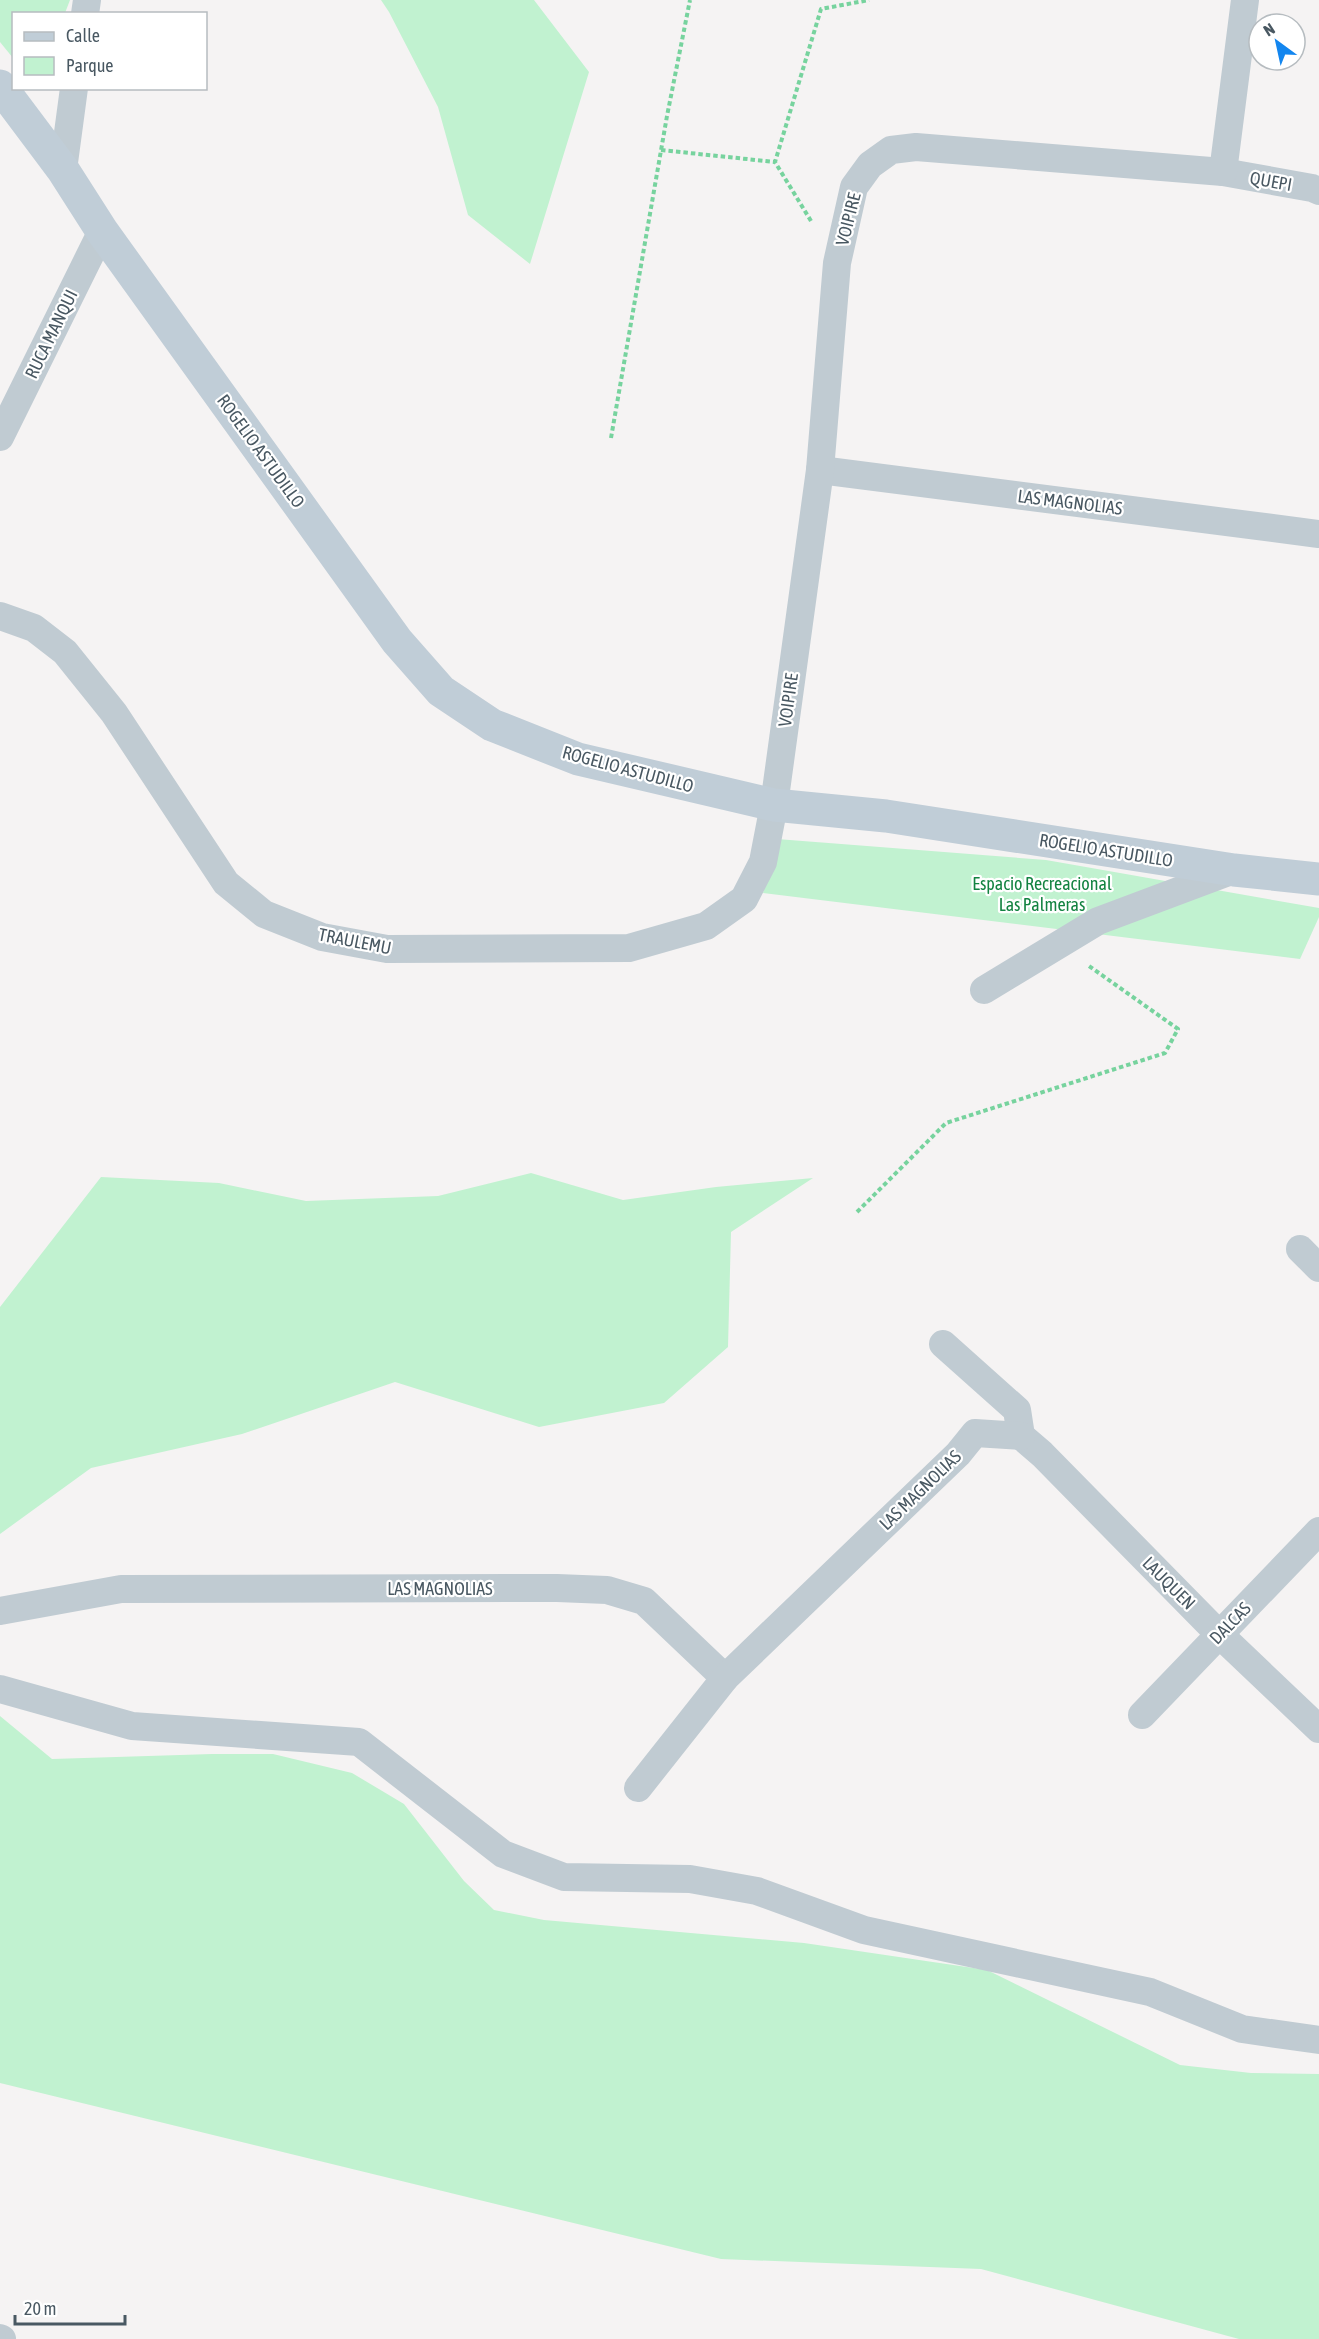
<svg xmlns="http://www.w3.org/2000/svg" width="1319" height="2339" font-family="'Asap Condensed',sans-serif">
  <rect width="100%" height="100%" fill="#f5f3f3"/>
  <g fill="#c1f2d0">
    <polygon points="0,0 70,0 65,13 14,14 13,58 0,42"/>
    <polygon points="381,0 534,0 589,72 530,264 468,215 438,107 389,12"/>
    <polygon points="777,839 1046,860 1319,908 1319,917 1300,959 763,893"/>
    <polygon points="531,1173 623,1200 716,1187 813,1178 731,1232 728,1347 664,1403 539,1427 395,1382 242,1434 91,1468 0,1534 0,1307 101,1177 219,1183 306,1201 438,1196"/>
    <polygon points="0,1716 52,1759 212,1754 273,1754 352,1773 404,1804 464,1881 494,1910 544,1920 804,1943 987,1970 1180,2065 1251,2073 1319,2074 1319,2339 1239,2339 981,2269 721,2259 0,2083"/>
  </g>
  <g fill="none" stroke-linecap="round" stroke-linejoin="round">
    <g stroke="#77d39e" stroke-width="4" stroke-dasharray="4.5 3" stroke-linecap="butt">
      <polyline points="661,150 775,162"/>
      <polyline points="811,221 775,162 821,9 869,0"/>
      <polyline points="611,438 667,116 690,0"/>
      <polyline points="857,1212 946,1123 1165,1053 1178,1029 1089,966"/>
    </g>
    <g stroke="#c0cbd2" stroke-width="28">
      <polyline points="85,14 87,0"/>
      <polyline points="63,170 74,88"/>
      <polyline points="1223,172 1312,188 1319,191"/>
      <polyline points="0,437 102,231"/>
      <polyline points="820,470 1319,534"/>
      <polyline points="0,616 34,628 65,652 114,713 226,883 264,914 322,937 387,949 629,948 706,926 744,899 763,862 774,805 820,470 837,263 854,187 870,165 891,150 916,147 1223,172 1245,0"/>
      <polyline points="984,990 1098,921 1234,870"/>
      <polyline points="1300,1249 1319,1268"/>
      <polyline points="943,1344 1017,1410 1021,1436"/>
      <polyline points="1021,1436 1042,1454 1219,1634 1319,1729"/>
      <polyline points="0,1611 121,1589 557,1588 607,1590 644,1601 725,1678"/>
      <polyline points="0,1689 132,1726 359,1742 503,1854 564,1877 690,1879 757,1891 864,1930 1150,1992 1242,2029 1319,2040"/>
      <polyline points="1142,1715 1319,1531"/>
      <polyline points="638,1788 725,1678 958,1454 975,1433 1021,1436"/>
      <polyline points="0,2338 2,2339"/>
    </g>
    <polyline stroke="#c0cdd7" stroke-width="33" points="0,86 63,170 102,231 397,641 441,691 492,725 578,759 774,805 886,816 1234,870 1319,879"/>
  </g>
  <g text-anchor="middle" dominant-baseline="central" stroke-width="4.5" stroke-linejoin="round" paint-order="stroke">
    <g font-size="18" fill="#495862" stroke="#fff">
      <text transform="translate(1271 181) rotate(10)">QUEPI</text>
      <text transform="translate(848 219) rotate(-76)">VOIPIRE</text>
      <text transform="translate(51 334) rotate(-64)">RUCA MANQUI</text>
      <text transform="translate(261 451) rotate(54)">ROGELIO ASTUDILLO</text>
      <text transform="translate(1070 502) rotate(7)">LAS MAGNOLIAS</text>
      <text transform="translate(788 700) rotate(-82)">VOIPIRE</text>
      <text transform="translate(628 769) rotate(15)">ROGELIO ASTUDILLO</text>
      <text transform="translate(1106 850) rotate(9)">ROGELIO ASTUDILLO</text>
      <text transform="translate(355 941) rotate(11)">TRAULEMU</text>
      <text transform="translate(920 1490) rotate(-44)">LAS MAGNOLIAS</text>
      <text transform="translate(1169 1583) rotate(45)">LAUQUEN</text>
      <text x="440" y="1588">LAS MAGNOLIAS</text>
      <text transform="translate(1230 1623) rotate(-46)">DALCAS</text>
    </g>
    <g font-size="18" fill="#138341" stroke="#fff">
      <text x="1042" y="883">Espacio Recreacional<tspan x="1042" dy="21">Las Palmeras</tspan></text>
    </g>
  </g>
  <rect x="12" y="12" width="195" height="78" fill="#ffffff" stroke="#b6bcc0" stroke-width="1.5"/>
  <rect x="24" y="32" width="30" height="9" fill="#c0cdd7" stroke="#b6bcc0" stroke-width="1.5"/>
  <text x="66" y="42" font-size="18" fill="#495862">Calle</text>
  <rect x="24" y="57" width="30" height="18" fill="#c1f2d0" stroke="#b6bcc0" stroke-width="1.5"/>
  <text x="66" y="72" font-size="18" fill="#495862">Parque</text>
  <g transform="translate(1277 42) rotate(327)"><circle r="28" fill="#ffffff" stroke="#b6bcc0" stroke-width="1.5"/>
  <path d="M0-4.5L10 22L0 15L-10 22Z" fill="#1386ef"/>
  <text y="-9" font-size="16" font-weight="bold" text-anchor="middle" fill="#495862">N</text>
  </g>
  <path d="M15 2315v9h110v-9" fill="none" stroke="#495862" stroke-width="3"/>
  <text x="24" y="2315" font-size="18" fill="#495862" stroke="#ffffff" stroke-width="4.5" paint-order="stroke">20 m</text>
</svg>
